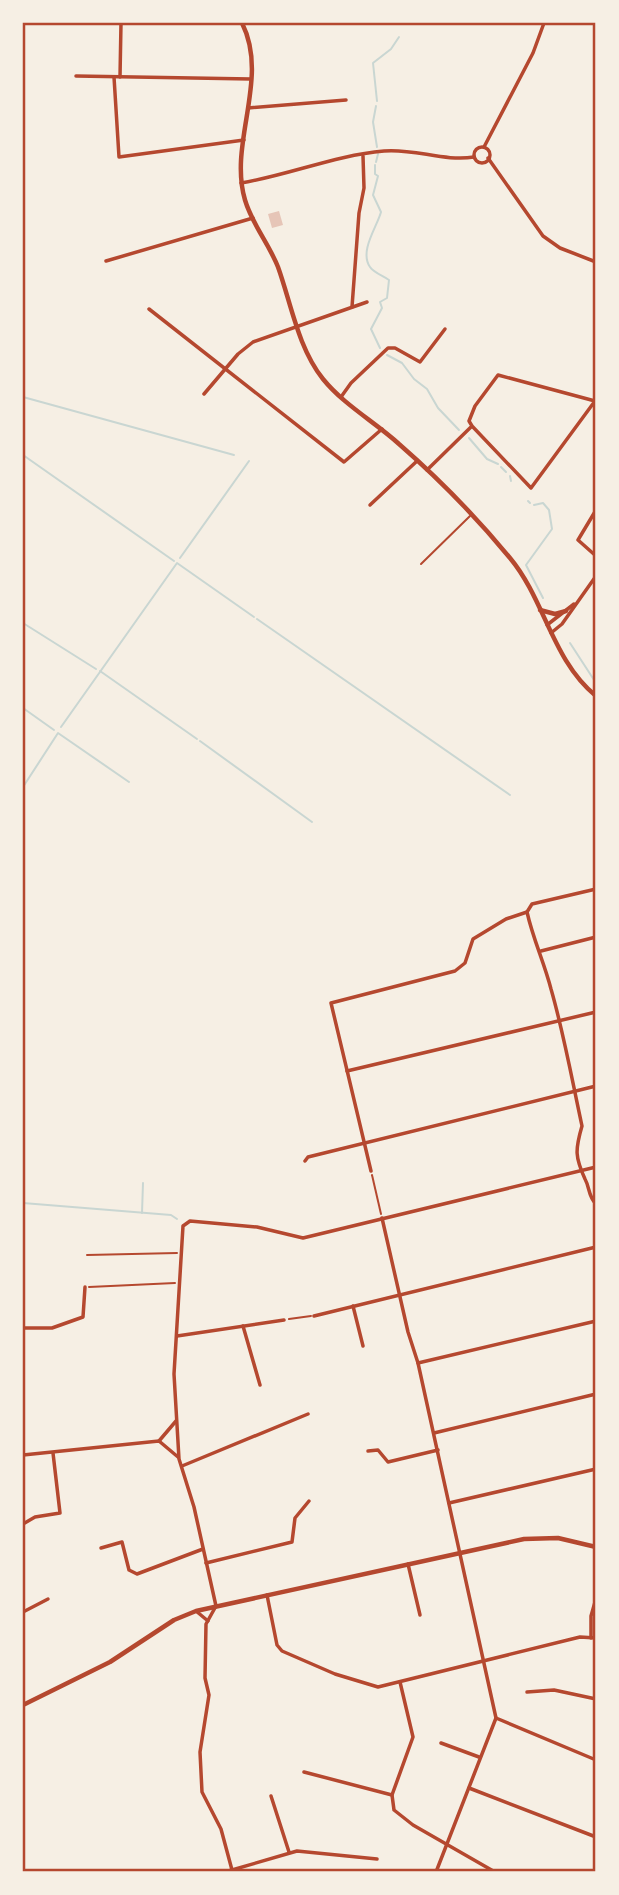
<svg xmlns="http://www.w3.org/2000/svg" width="619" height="1895" font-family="Georgia,serif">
  <rect width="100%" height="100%" fill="#f6efe4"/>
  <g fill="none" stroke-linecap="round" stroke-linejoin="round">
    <g stroke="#c9d6d2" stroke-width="2">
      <polyline points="377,101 373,63 391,49 399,37"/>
      <polyline points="376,106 373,122 377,147"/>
      <polyline points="376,162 378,154"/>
      <path d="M375,165V174L378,176L373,195L381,212C377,227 359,251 370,267C373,272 383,276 389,280L387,298L380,302L382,308L371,329L380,348"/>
      <polyline points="387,355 402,363 414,379 427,389 438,408 459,430"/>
      <polyline points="23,397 234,455"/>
      <polyline points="469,438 487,459 498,464"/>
      <polyline points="23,455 174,561"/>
      <polyline points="501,467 506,472"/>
      <polyline points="510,476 511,481"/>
      <polyline points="528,501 530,503"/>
      <polyline points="534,505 543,503 549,510 552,529 526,565 543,598"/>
      <polyline points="180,558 249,461"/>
      <polyline points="257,619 510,795"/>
      <polyline points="23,623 96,669"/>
      <polyline points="570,643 596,683"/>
      <polyline points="100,671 197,739"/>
      <polyline points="23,708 54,730"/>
      <polyline points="61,727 177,563 254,617"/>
      <polyline points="200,741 312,822"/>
      <polyline points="23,787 58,733 129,782"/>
      <polyline points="23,1203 171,1215 177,1219"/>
      <polyline points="142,1213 143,1183"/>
    </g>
  </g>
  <polygon fill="#e6c5b7" points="279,211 283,225 272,228 268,214"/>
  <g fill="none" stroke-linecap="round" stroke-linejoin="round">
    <g stroke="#b5482f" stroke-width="2">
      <polyline points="372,1175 381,1214"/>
      <polyline points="87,1255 177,1253"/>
      <polyline points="89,1287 175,1283"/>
      <polyline points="289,1319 311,1316"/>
    </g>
    <polyline stroke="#b5482f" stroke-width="2" points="421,564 470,516"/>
    <g stroke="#b5482f" stroke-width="3.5">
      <polyline points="76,76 251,79"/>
      <polyline points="114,77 119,157 244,140"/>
      <polyline points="120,77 121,23"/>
      <polyline points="248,108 346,100"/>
      <polyline points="484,147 533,53 544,23"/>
      <circle cx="482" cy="155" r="8"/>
      <polyline points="488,158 543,236 560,248 596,262"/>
      <path d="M241,183C289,175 336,155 384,151C414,148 444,162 474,157"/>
      <polyline points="106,261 253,218"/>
      <polyline points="352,307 359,213 364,188 363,156"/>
      <polyline points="149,309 344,462 382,429"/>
      <polyline points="204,394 238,354 253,342 367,302"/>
      <polyline points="341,397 351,383 388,348 395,348 420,362 445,329"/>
      <polyline points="427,470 472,426 531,488 595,401 498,375 475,406 469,421 472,426"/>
      <polyline points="370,505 417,461"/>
      <polyline points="596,510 578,540 596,556"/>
      <polyline points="547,625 574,604"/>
      <polyline points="551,633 562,624 596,576"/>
      <path d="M527,912C533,939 544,962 551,989C564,1034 572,1080 582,1126C575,1150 575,1157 585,1179C590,1188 588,1196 596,1204"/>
      <polyline points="541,951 596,937"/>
      <polyline points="347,1071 596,1012"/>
      <polyline points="305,1161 308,1157 596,1086"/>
      <polyline points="371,1171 331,1003 455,971 465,963 473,939 506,919 527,912 532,904 596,889"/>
      <polyline points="382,1218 408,1332 418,1363 496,1718 596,1760"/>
      <polyline points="353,1306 363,1346"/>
      <polyline points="314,1316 596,1247"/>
      <polyline points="243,1326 260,1385"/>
      <polyline points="23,1328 52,1328 83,1317 85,1287"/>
      <polyline points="177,1336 284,1320"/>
      <polyline points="418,1363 596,1321"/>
      <polyline points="434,1433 596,1394"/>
      <polyline points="159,1441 176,1421"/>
      <polyline points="368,1451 378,1450 388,1462 438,1450"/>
      <polyline points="23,1455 159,1441 178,1457"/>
      <polyline points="182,1466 308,1414"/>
      <polyline points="449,1503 596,1469"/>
      <polyline points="23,1524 35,1517 60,1513 53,1453"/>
      <polyline points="101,1548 122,1542 129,1570 137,1574 203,1549"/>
      <polyline points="206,1563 292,1542 295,1518 309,1501"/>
      <polyline points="408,1564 420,1615"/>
      <polyline points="267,1595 277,1645 282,1651 335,1674 378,1687 580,1637 596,1638"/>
      <polyline points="196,1611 208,1621"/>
      <polyline points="23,1612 48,1599"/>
      <polyline points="591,1638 591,1616 595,1602"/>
      <polyline points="400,1682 413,1737 392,1795 394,1810 413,1825 495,1872"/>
      <polyline points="527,1692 554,1690 596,1699"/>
      <polyline points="441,1743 479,1757"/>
      <polyline points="304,1772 392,1795"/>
      <polyline points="469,1788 596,1837"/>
      <polyline points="271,1796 289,1852"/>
      <polyline points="232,1870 221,1829 202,1792 200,1752 209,1695 205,1678 206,1624 216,1606 194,1507 179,1459 174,1374 183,1226 190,1221 257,1227 303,1238 596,1167"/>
      <polyline points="225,1872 297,1851 377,1859"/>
      <polyline points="436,1872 496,1718"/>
    </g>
    <g stroke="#b5482f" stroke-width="4.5">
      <path d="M242,23C270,79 228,143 245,200C252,224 269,244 278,267C291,303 298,348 323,379C344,405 375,422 399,444C438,478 477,518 510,558C545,600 552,660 596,696"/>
      <polyline points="540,610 555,614 566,611"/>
      <polyline points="23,1705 110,1662 174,1620 196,1611 524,1539 558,1538 596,1547"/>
    </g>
  </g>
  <rect width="619" height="1895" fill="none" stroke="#f6efe4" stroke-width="49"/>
  <rect x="24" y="24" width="570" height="1846" fill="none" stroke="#b5482f" stroke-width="2.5"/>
</svg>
